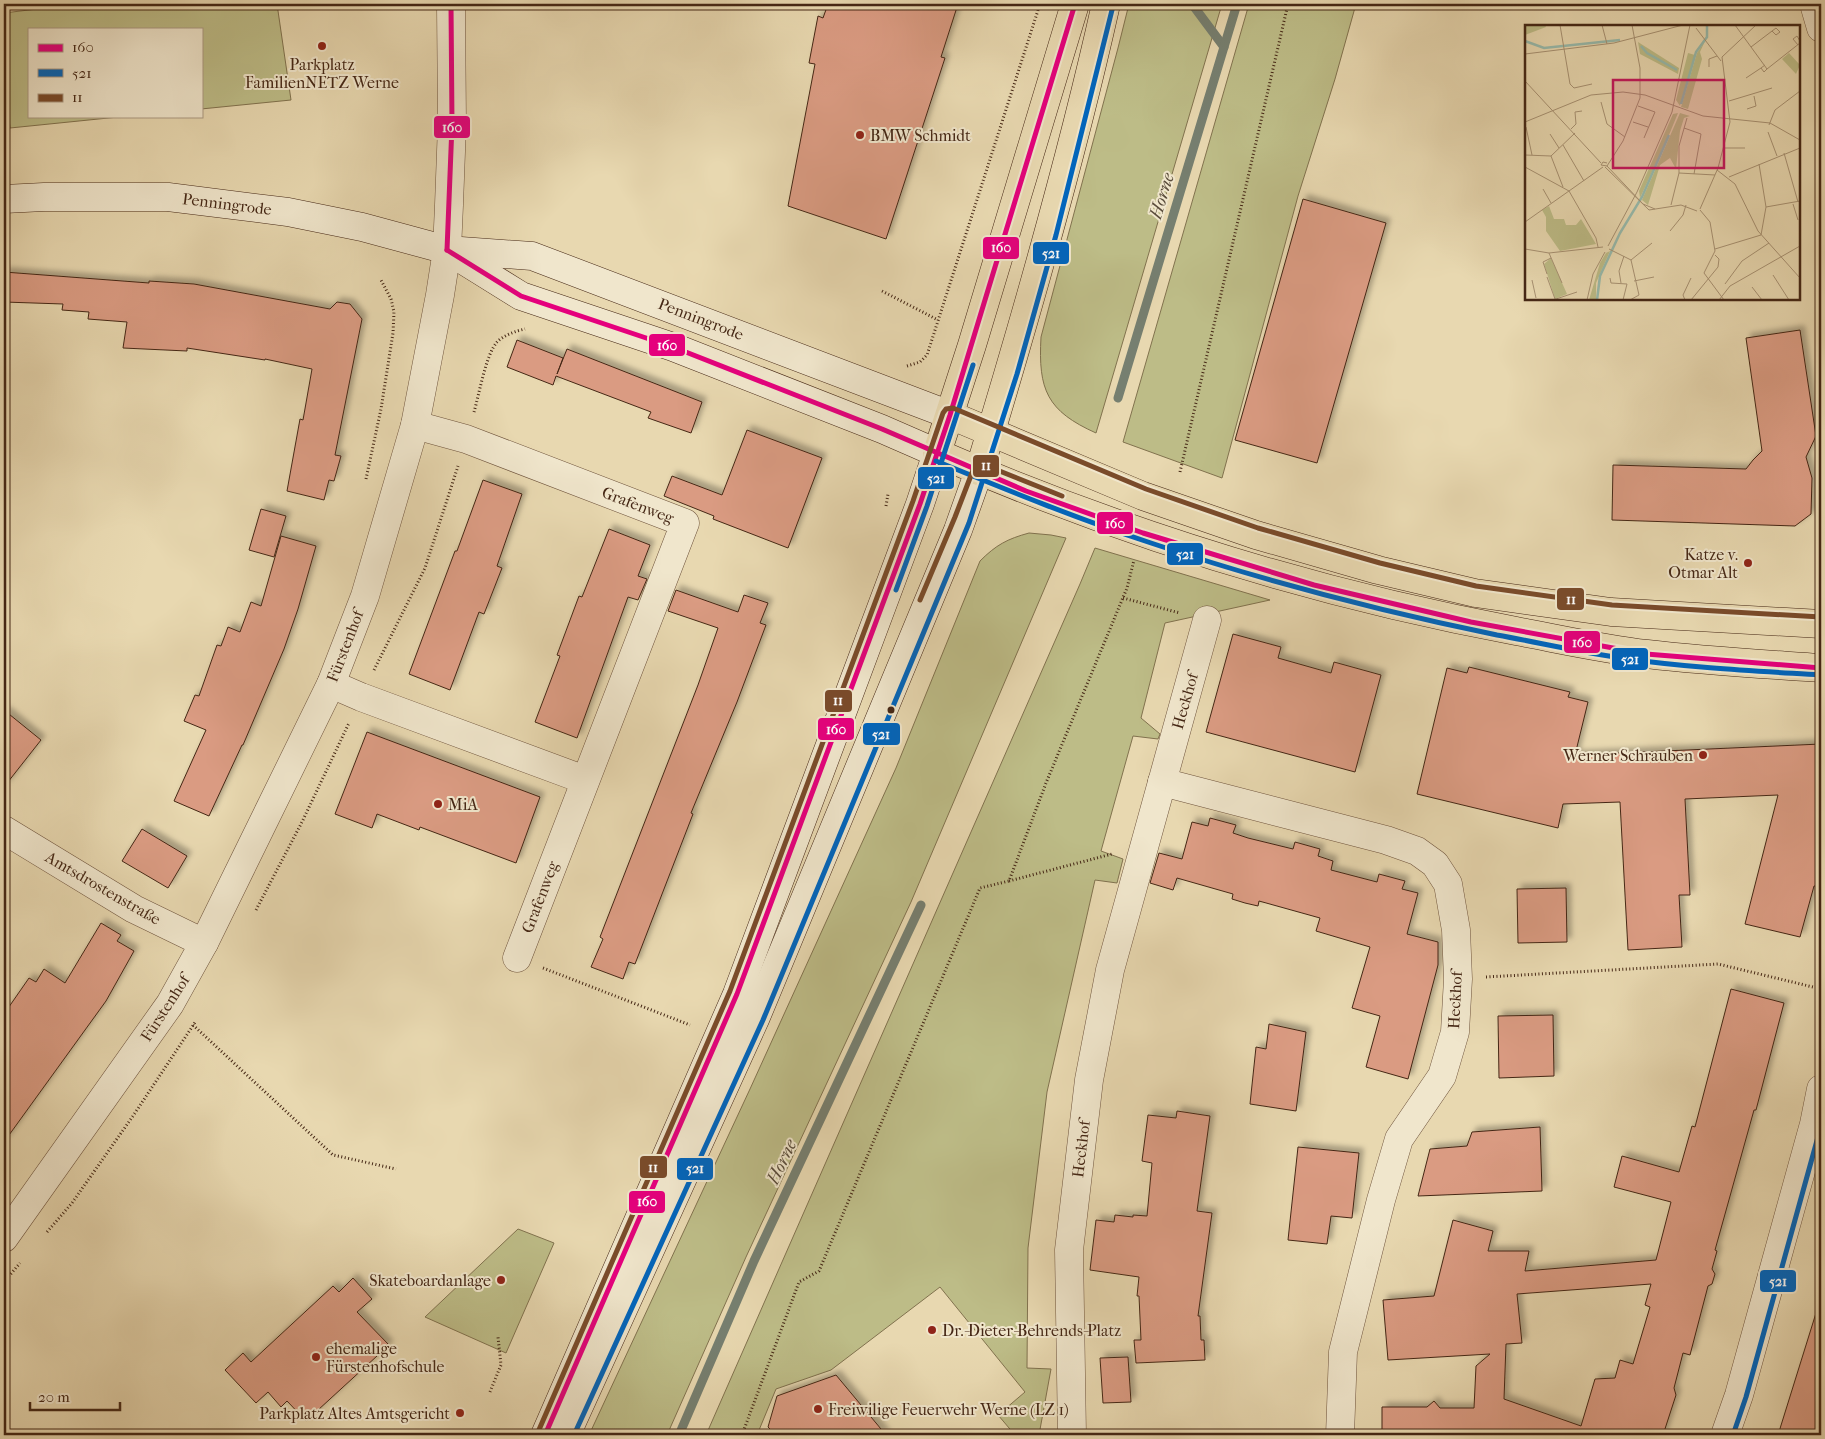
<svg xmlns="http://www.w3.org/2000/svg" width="1825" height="1439" font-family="'IM FELL French Canon',serif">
  <defs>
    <filter id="shadow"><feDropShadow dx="4.5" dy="-4.5" stdDeviation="2.5" flood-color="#0004"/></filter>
  </defs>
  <rect width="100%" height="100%" fill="#e8d8b0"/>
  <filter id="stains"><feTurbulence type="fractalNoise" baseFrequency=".004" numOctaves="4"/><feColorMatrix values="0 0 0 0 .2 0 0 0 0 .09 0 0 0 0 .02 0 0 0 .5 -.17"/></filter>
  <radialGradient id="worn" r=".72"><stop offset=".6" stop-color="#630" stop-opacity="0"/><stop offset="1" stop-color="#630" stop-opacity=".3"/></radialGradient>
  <g fill="#bdbc87" stroke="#81724e">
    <polygon points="78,4 277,4 291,100 201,109 201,29 29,29 29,116 128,116 10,128 4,73 4,13"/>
    <path d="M1129,4H1222L1096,433C1047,411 1038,390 1041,337L1118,48Z"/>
    <polygon points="1249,4 1356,4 1335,79 1298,196 1222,478 1123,442"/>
    <path d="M1029,533L1051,535L1066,538L911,902L746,1257L667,1435H589L750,1089L896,768L980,561C996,545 1007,539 1029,533Z"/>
    <polygon points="1095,548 1270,600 1165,623 1141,718 1160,734 1158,739 1133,736 1101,851 1123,859 1117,883 1095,880 1047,1092 1028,1248 1027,1368 1051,1369 1039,1435 1015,1435 998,1415 1025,1392 940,1287 831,1370 776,1389 757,1435 706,1435 1080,584"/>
    <polygon points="518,1229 554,1243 506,1353 425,1317"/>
  </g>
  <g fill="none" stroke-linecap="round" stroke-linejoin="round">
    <g stroke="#767f70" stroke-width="9">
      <polyline points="1192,4 1224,47"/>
      <polyline points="1118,398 1237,4"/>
      <polyline points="679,1435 754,1261 921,905"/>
    </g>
  </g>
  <g fill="#da9b82" stroke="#452715" fill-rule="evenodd" filter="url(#shadow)">
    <polygon points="828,4 958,4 941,57 945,58 886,239 788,206 815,64 809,63 818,16 823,18"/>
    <polygon points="1303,199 1386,223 1317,463 1235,440"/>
    <polygon points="4,272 149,283 149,281 194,284 330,309 337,302 350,304 362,319 335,455 341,456 334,481 329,480 324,500 287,491 300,419 303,420 312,369 265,359 265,360 187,348 187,351 123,348 127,322 88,319 89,312 62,310 63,304 4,302"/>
    <polygon points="1800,330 1816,436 1806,457 1812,478 1811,514 1795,526 1612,520 1613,465 1746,469 1753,460 1762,451 1746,338"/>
    <polygon points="517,340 563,358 557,374 567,349 702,402 691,433 648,418 651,412 556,376 553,385 507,367"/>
    <polygon points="747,430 822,458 788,548 713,519 714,516 664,496 672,476 722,495"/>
    <polygon points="483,480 522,494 497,566 502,568 484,614 479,612 450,690 409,674 455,551 457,551"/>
    <polygon points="261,509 286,516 274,557 249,550"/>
    <polygon points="609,529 650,545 638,576 647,579 638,600 628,597 577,738 535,722 560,656 557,655 579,596 582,597"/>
    <polygon points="281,536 316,546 298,609 284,649 243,745 242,745 209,816 174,801 206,730 184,721 195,695 199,696 217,645 221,646 228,627 240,632 251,602 261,606"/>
    <polygon points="676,590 738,612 744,595 768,603 760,623 766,625 737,702 691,813 693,814 635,964 629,962 623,979 591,967 603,939 600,937 698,685 718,628 668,611"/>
    <polygon points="1233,634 1281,647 1278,658 1331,673 1334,662 1381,675 1355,772 1206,732"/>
    <polygon points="1469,667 1570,692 1568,697 1588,702 1575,755 1821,744 1821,886 1814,886 1800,937 1745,924 1778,795 1685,799 1690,895 1679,895 1682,947 1628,950 1620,802 1563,804 1558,828 1417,794 1447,668 1467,673"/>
    <polygon points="4,710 41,740 4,787"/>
    <polygon points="367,732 540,797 516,863 420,827 419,830 377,814 372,828 335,814"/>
    <polygon points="1210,818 1236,825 1233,833 1248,838 1293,849 1295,842 1320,849 1318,856 1333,861 1331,870 1377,882 1379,874 1405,881 1402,889 1418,893 1407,934 1438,942 1438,965 1408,1079 1366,1067 1380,1016 1352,1008 1370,947 1316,931 1320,918 1259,901 1258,906 1245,903 1232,899 1233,894 1177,878 1173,890 1150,883 1159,853 1182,859 1192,822 1208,826"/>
    <polygon points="142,829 187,856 168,888 122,861"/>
    <polygon points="1566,888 1567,942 1518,943 1517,889"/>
    <polygon points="101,923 121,935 117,941 134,951 106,1001 4,1142 4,1014 29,978 36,982 44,969 65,983"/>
    <path d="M1731,989L1784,1003L1756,1110H1754L1715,1250L1717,1251L1712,1269L1715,1274L1712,1284L1708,1286L1690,1355L1683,1353L1674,1388L1676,1395L1663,1435H1382V1407H1427L1434,1401L1440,1408H1474L1476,1366L1490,1354L1388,1360L1383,1300L1434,1296L1453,1220L1493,1231L1488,1251H1529L1525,1271L1656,1260L1671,1202L1614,1187L1622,1156L1679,1172L1692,1126L1695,1127ZM1651,1284L1645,1305L1650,1307L1633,1364L1620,1360L1615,1378L1595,1379L1581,1426L1504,1399L1506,1344L1522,1343L1517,1294Z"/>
    <polygon points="1553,1015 1554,1076 1499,1078 1498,1016"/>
    <polygon points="1269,1024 1306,1032 1296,1111 1250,1104 1256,1047 1266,1049"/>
    <polygon points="1177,1111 1210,1116 1197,1211 1212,1213 1198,1316 1200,1316 1201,1340 1204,1340 1205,1360 1136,1363 1134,1340 1141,1340 1139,1296 1137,1296 1139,1277 1090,1270 1096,1220 1114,1222 1115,1215 1133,1217 1133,1215 1147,1216 1152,1163 1142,1161 1148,1115 1176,1118"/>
    <polygon points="1540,1127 1542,1191 1418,1196 1430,1149 1467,1146 1472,1132"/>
    <polygon points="1298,1147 1359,1153 1352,1218 1331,1216 1327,1244 1288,1240"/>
    <polygon points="353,1278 372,1299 357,1312 389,1345 306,1421 287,1401 281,1407 268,1392 256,1403 225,1370 243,1353 251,1362 333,1286 339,1292"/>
    <polygon points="1816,1313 1821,1314 1821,1435 1778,1435"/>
    <polygon points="1128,1357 1131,1402 1103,1403 1100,1358"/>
    <polygon points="836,1375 886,1435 776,1435 768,1427 777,1396"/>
  </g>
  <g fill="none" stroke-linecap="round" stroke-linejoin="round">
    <g stroke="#6e533c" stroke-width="29">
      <g id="minor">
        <polyline points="1814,4 1821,28"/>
        <polyline points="415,425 466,439 685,523 517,958"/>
        <polyline points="331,684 361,697 585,780"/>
        <polyline points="1162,782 1386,840 1417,851 1435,864 1448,884 1456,930 1458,979 1455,1032 1442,1076 1399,1139 1381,1200 1343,1352 1340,1435"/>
        <polyline points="4,830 134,909 204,943"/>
        <polyline points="4,1238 170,1004 204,943 331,684 365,596 415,425 440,295 447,250 449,205 452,125 451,4"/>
        <polyline points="1072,1435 1069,1250 1089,1080 1110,970 1207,620"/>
        <polyline points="1725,1435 1739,1395 1814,1124 1821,1089"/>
      </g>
    </g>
    <g stroke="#452715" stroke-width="29">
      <g id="secondary">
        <polyline points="4,199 44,197 168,197 288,212 362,227 447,250 532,256 950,415"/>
        <polyline points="447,250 521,296 673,347 882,429 937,453 920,504 737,994 545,1435"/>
        <polyline points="566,1435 756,1017 958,530 979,471"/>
      </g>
    </g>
    <g stroke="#452715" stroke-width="29">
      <g id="primary">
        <path d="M1075,4L972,345L937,453C1122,533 1318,594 1516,631C1559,639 1603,649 1647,654C1705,661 1763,664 1821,668"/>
        <polyline points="950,415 1143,496 1256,535 1378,570 1475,593 1611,612 1821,624"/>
        <path d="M979,471C1026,317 1071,161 1106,4"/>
      </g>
    </g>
    <g stroke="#452715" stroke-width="3" stroke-dasharray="1 2.5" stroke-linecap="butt">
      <polyline points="882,291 938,320"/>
      <polyline points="907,366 920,362 927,355 1040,4"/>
      <path d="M474,412C479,395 486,354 497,342C504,335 516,331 525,329"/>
      <polyline points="1180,472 1288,4"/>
      <polyline points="366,479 381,409 393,333 394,312 391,299 381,280"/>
      <polyline points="886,506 888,494"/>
      <polyline points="1821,532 1820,547 1821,550"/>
      <polyline points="1123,598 1180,613"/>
      <polyline points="374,670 425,568 458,466"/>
      <polyline points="1009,881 1112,854"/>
      <polyline points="256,910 302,822 349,723"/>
      <polyline points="543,968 690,1025"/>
      <polyline points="1486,977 1718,964 1817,988"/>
      <polyline points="193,1025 333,1155 396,1169"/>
      <polyline points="47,1232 72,1203 133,1116 196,1021"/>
      <polyline points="4,1282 20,1263"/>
      <polyline points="490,1392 501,1365 498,1337"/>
      <polyline points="742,1435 799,1282 819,1271 980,888 1009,881 1046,783 1127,588 1134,560"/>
    </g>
    <use href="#minor" stroke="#f0e6cc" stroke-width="28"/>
    <use href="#secondary" stroke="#f0e6cc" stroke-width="28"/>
    <use href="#primary" stroke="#e8d8b0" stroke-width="28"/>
    <g stroke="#f0e6cc" stroke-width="9">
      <g id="bus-1">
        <polyline points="447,250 521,296 673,347 882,429 1026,491 1143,533 1314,585 1471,622 1646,654 1821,668"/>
        <polyline points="447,250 452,125 451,4"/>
        <polyline points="545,1435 737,994 920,504 950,415 1075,4"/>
      </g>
    </g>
    <g stroke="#f0e6cc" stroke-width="9">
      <g id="bus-2">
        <path d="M936,461C1007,490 1078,519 1151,543C1264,581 1380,611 1497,635C1541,643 1584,653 1628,659C1692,668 1756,671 1820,675"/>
        <polyline points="896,590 927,506 973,365"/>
        <polyline points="574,1435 763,1020 969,523 1017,374 1056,235 1113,6"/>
        <polyline points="1733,1435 1746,1397 1821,1126"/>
      </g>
    </g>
    <g stroke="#f0e6cc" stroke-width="9">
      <g id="bus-3">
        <polyline points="920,600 955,517 975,465 982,464 1062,496"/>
        <polyline points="538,1432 730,991 913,501 943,413 946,409 953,408 1146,489 1258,528 1380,563 1476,586 1612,605 1821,617"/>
      </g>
    </g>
    <use href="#bus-1" stroke="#e5007d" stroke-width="5"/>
    <use href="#bus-2" stroke="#0065bd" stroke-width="5"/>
    <use href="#bus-3" stroke="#7a4b2a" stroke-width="5"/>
  </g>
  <g fill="#8f2418" stroke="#f0e6cc" stroke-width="2">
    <circle cx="322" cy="46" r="5"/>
    <circle cx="860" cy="135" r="5"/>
    <circle cx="1748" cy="563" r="5"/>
    <circle cx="1703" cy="755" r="5"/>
    <circle cx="438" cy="804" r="5"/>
    <circle cx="501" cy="1280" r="5"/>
    <circle cx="932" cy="1330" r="5"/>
    <circle cx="316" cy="1357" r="5"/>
    <circle cx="818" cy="1409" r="5"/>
    <circle cx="460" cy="1413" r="5"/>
  </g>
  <circle fill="#452715" stroke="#f0e6cc" stroke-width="2" cx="891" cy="710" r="4.5"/>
  <g text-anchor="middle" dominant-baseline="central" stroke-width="4" stroke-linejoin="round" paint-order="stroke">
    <g font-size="16" fill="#452715" stroke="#f0e6cc" text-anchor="start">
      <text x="322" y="64" text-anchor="middle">Parkplatz<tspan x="322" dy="18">FamilienNETZ Werne</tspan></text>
      <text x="870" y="135">BMW Schmidt</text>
      <text x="1738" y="554" text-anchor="end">Katze v.<tspan x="1738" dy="18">Otmar Alt</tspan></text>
      <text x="1693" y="755" text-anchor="end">Werner Schrauben</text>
      <text x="448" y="804">MiA</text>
      <text x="491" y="1280" text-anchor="end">Skateboardanlage</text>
      <text x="942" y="1330">Dr.-Dieter-Behrends-Platz</text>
      <text x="326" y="1348">ehemalige<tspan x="326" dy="18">Fürstenhofschule</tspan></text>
      <text x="828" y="1409">Freiwilige Feuerwehr Werne (LZ 1)</text>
      <text x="450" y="1413" text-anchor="end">Parkplatz Altes Amtsgericht</text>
    </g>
    <g font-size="16" fill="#452715" stroke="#f0e6cc">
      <text transform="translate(227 204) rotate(7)">Penningrode</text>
      <text transform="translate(701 319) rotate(21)">Penningrode</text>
      <text transform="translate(638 505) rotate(21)">Grafenweg</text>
      <text transform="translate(345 646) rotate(-69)">Fürstenhof</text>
      <text transform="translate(1185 701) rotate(-74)">Heckhof</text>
      <text transform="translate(103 888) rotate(30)">Amtsdrostenstraße</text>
      <text transform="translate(540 897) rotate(-69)">Grafenweg</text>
      <text transform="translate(1455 1000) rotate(-87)">Heckhof</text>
      <text transform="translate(165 1008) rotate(-57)">Fürstenhof</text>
      <text transform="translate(1081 1149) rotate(-83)">Heckhof</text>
    </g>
    <g font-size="18" font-style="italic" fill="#5a4c3b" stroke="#f0e6cc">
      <text transform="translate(1162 196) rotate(-73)">Horne</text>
      <text transform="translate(782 1162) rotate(-65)">Horne</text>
    </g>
  </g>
  <g transform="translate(1525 25)">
    <rect width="275" height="275" fill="#e8d8b0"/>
    <path d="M0,0H20L21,2L0,10ZM180,16L175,27L177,34L163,84L156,82L172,28ZM113,17L154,43L153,49L115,29ZM163,28L170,30L155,81L151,75ZM264,28L275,40L271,49L257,34ZM153,88L144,110L115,173L114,166L148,89ZM155,88L165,91L159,93L155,106L151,144L145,133L135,140L123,180L117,175ZM24,181L29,194H39L41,200H51L56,194L71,219L35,226L21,206V192L17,185ZM85,226L71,258V275H64L75,238L81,228ZM26,233L42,269L30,274L19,239Z" fill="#bdbc87"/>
    <path fill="none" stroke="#97baac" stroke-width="2.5" d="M0,16L19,23L95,15M116,21L122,28L152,45M156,79L171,27L182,12V0M72,275L75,251L95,208L117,172L144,110"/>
    <path fill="none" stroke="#a79172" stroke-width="1" d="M35,0L45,59L49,63L67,59M77,0L82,19M210,0L242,44L239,47L236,43L240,40M171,3L196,36M273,20L268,14L272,11L275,16M226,22L251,3L255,7L251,10L247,6M0,29L89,18L158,0M184,42V34L192,31M242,44L275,18M221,53L236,43M0,56L76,138M204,76L247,63M76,77L82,99L100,112M113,81L130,87L119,113M222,84L231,81L229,71M0,97L66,70L98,67L120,70L178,91L245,98L275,115M108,97L123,102M244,100L250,85L275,66M1,102L7,130M159,103L176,109L169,149M46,104L51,99L50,87L57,86M243,107L252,131M25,109L34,123M38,120L59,156M199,123H220M259,128L273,177M0,130L26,131M26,131L38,162M26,131L50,108M82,138L78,137L76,140L82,141L98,116L115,73V43L107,0M234,139L241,182L236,210M82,141L118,179L130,184M0,142L44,166L71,213L73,222M80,142L124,185L156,180L172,186M192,145L210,159L233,206L275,253M154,148L190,150M204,152L275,123M18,164L26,178M268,179L273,195M146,180L154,148V121L162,93M241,182L275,176M175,184L193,143L205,97L197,32L231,0M175,185L185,197L190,226L179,248L199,275M0,197L78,142M145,206L158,190L161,180M83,221L112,167L147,87L165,0M0,224L24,228L78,222M84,224L106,235M190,224L236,210M24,228L37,258M106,235L127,218M22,249L18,237L26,233M248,250L264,275M22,252L30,274M85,253L86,258L102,259L98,275M7,255L11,273M109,256L129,252M96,258L94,246L99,231M200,259L217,236L244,218M227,262L237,275M2,275H23M28,275L52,267M62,275L68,249L80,227M105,275L114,270L106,235M160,275L158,270L166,253M166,275L193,242L194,234L190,230M194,275L205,261L275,221"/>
    <path fill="#c2185b" fill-opacity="0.15" stroke="#c2185b" stroke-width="2.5" d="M88,55H199V143H88Z"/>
    <rect width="275" height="275" fill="none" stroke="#452715" stroke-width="2.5"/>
  </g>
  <g stroke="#f0e6cc" stroke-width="2">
    <rect x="433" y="115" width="38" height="24" rx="5" fill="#e5007d"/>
    <rect x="982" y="236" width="38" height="24" rx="5" fill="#e5007d"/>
    <rect x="1032" y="241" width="38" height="24" rx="5" fill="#0065bd"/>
    <rect x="648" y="333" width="38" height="24" rx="5" fill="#e5007d"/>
    <rect x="972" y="454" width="28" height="24" rx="5" fill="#7a4b2a"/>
    <rect x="917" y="466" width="38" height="24" rx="5" fill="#0065bd"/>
    <rect x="1096" y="511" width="38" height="24" rx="5" fill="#e5007d"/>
    <rect x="1166" y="542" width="38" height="24" rx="5" fill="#0065bd"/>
    <rect x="1556" y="587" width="29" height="24" rx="5" fill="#7a4b2a"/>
    <rect x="1563" y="630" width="38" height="24" rx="5" fill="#e5007d"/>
    <rect x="1611" y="647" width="38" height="24" rx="5" fill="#0065bd"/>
    <rect x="824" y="689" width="29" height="24" rx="5" fill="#7a4b2a"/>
    <rect x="817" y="717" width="38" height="24" rx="5" fill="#e5007d"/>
    <rect x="862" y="722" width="39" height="24" rx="5" fill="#0065bd"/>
    <rect x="639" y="1155" width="29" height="24" rx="5" fill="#7a4b2a"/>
    <rect x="676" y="1157" width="38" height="24" rx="5" fill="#0065bd"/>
    <rect x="628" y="1190" width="38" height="24" rx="5" fill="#e5007d"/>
    <rect x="1759" y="1269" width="38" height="24" rx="5" fill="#0065bd"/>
  </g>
  <g font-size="14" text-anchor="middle" font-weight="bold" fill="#fff">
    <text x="452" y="132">160</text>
    <text x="1001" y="252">160</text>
    <text x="1051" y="258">521</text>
    <text x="667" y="350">160</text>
    <text x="986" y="470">11</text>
    <text x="936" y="483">521</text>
    <text x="1115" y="528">160</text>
    <text x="1185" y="559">521</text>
    <text x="1571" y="604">11</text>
    <text x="1582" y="647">160</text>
    <text x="1630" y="664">521</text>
    <text x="838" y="705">11</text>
    <text x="836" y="734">160</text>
    <text x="881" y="739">521</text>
    <text x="653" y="1172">11</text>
    <text x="695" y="1173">521</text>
    <text x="647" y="1206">160</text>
    <text x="1778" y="1286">521</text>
  </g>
  <rect width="1825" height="1439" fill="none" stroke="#e8d8b0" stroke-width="20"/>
  <rect x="5" y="5" width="1815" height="1429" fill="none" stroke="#452715" stroke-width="2.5"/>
  <rect x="10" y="10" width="1805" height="1419" fill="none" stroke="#452715"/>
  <rect x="28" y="28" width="175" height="90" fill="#f0e6cc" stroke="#ac9a83"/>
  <rect x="38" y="44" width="25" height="8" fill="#e5007d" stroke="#ac9a83"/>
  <text x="72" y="52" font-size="15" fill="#452715">160</text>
  <rect x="38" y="69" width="25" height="8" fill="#0065bd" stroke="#ac9a83"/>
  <text x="72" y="78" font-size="15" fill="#452715">521</text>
  <rect x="38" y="94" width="25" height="8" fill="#7a4b2a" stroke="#ac9a83"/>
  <text x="72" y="102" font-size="15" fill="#452715">11</text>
  <path d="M30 1402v8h90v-8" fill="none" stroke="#452715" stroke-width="2.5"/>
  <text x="38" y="1402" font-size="15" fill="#452715" stroke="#f0e6cc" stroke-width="4" paint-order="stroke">20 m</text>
  <rect width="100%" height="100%" filter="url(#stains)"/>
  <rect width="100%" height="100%" fill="url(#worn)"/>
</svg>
